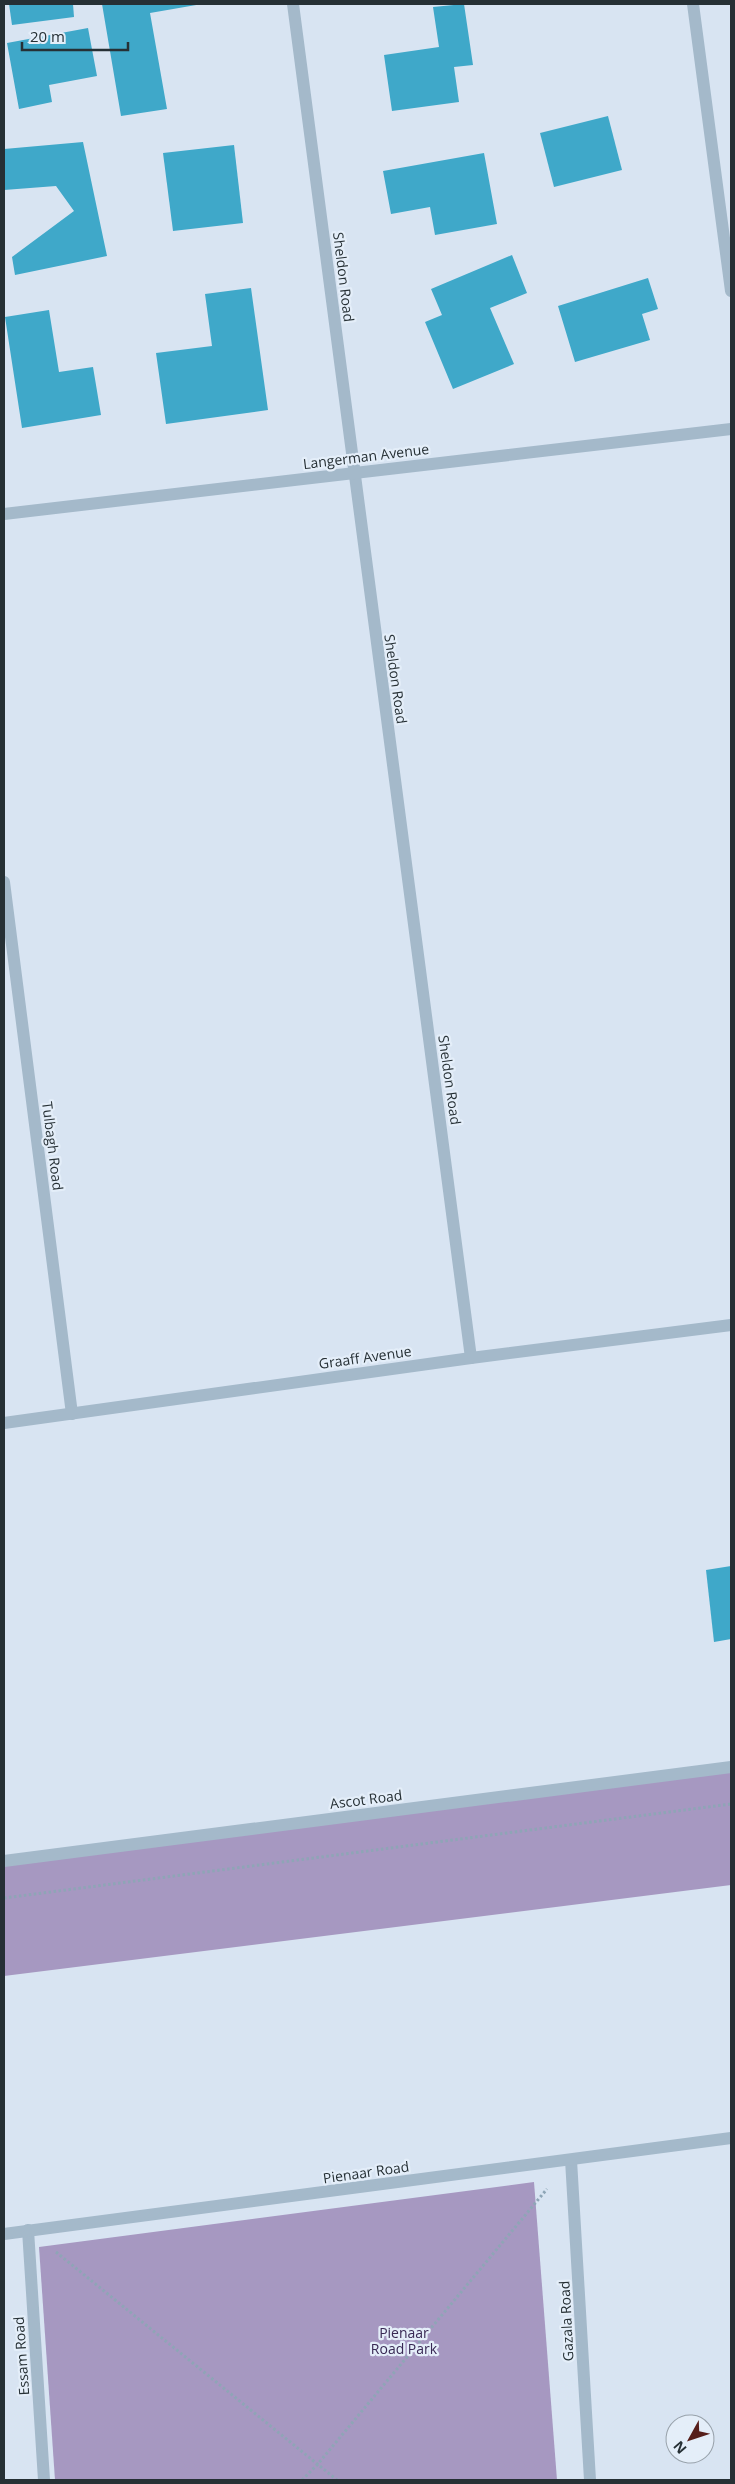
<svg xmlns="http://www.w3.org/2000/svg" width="735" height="2484" font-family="'Open Sans',sans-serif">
  <rect width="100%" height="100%" fill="#d8e4f2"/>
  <g fill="#a698c1">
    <polygon points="731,1767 731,1885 4,1976 4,1861"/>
    <polygon points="534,2182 557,2480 55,2480 39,2247"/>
  </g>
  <g fill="#3fa8c9">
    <polygon points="9,4 73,4 74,17 12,25"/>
    <polygon points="102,4 202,4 150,13 167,109 121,116"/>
    <polygon points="464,4 473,65 454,67 459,102 392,111 384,55 439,47 433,7"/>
    <polygon points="88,28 97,76 49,85 52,102 19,109 7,43"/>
    <polygon points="608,116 622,170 554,187 540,133"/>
    <polygon points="83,142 107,256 15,275 12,257 74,211 56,186 4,190 4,149"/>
    <polygon points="234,145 243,223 173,231 163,153"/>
    <polygon points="484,153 497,224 435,235 430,207 391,214 383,171"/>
    <polygon points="512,255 527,293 490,308 514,364 453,389 425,322 442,315 431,289"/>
    <polygon points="648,278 658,309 642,314 650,340 575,362 558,306"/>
    <polygon points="251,288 268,410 166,424 156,353 212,346 205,294"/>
    <polygon points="49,310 59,372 93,367 101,415 22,428 5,317"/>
    <polygon points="731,1566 731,1639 714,1642 706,1570"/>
  </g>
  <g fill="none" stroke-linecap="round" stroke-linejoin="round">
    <g stroke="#8ea5b6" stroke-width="3" stroke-dasharray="2.5 2.5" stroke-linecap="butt">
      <polyline points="4,1898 731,1804"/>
      <polyline points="56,2252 337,2480"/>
      <polyline points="302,2480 317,2465 547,2189"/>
    </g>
    <g stroke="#a4b9ca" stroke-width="12">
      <polyline points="293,4 471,1358"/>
      <polyline points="693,4 731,291"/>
      <polyline points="4,514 731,429"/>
      <polyline points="4,882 72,1414"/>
      <polyline points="4,1423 471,1358 731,1325"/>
      <polyline points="4,1861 731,1767"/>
      <polyline points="571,2160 590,2480"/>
      <polyline points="28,2230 44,2480"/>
      <polyline points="4,2234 731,2138"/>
    </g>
  </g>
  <g text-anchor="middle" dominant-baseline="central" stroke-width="4.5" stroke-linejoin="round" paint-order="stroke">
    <g font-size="14" fill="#263035" stroke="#e4eef9">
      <text transform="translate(344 277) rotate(83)">Sheldon Road</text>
      <text transform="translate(366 456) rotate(-7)">Langerman Avenue</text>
      <text transform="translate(396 679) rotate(82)">Sheldon Road</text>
      <text transform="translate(450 1080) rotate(82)">Sheldon Road</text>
      <text transform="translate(53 1146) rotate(83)">Tulbagh Road</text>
      <text transform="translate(365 1357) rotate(-8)">Graaff Avenue</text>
      <text transform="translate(366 1799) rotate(-7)">Ascot Road</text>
      <text transform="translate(366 2172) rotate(-8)">Pienaar Road</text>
      <text transform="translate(566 2321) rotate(-93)">Gazala Road</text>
      <text transform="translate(21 2356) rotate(-94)">Essam Road</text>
    </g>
    <g font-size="14" fill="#392954" stroke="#e4eef9">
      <text x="404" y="2332">Pienaar<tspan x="404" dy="16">Road Park</tspan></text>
    </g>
  </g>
  <rect width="735" height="2484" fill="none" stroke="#263035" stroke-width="10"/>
  <g transform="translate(690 2439) rotate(230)"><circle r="24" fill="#e4eef9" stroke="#98a2ab"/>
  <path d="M0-4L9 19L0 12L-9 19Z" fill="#571f1b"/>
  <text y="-8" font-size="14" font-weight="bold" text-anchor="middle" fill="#263035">N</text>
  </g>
  <path d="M22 42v8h106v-8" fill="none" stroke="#263035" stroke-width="2.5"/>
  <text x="30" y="42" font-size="15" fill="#263035" stroke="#e4eef9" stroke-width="4" paint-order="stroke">20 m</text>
</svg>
